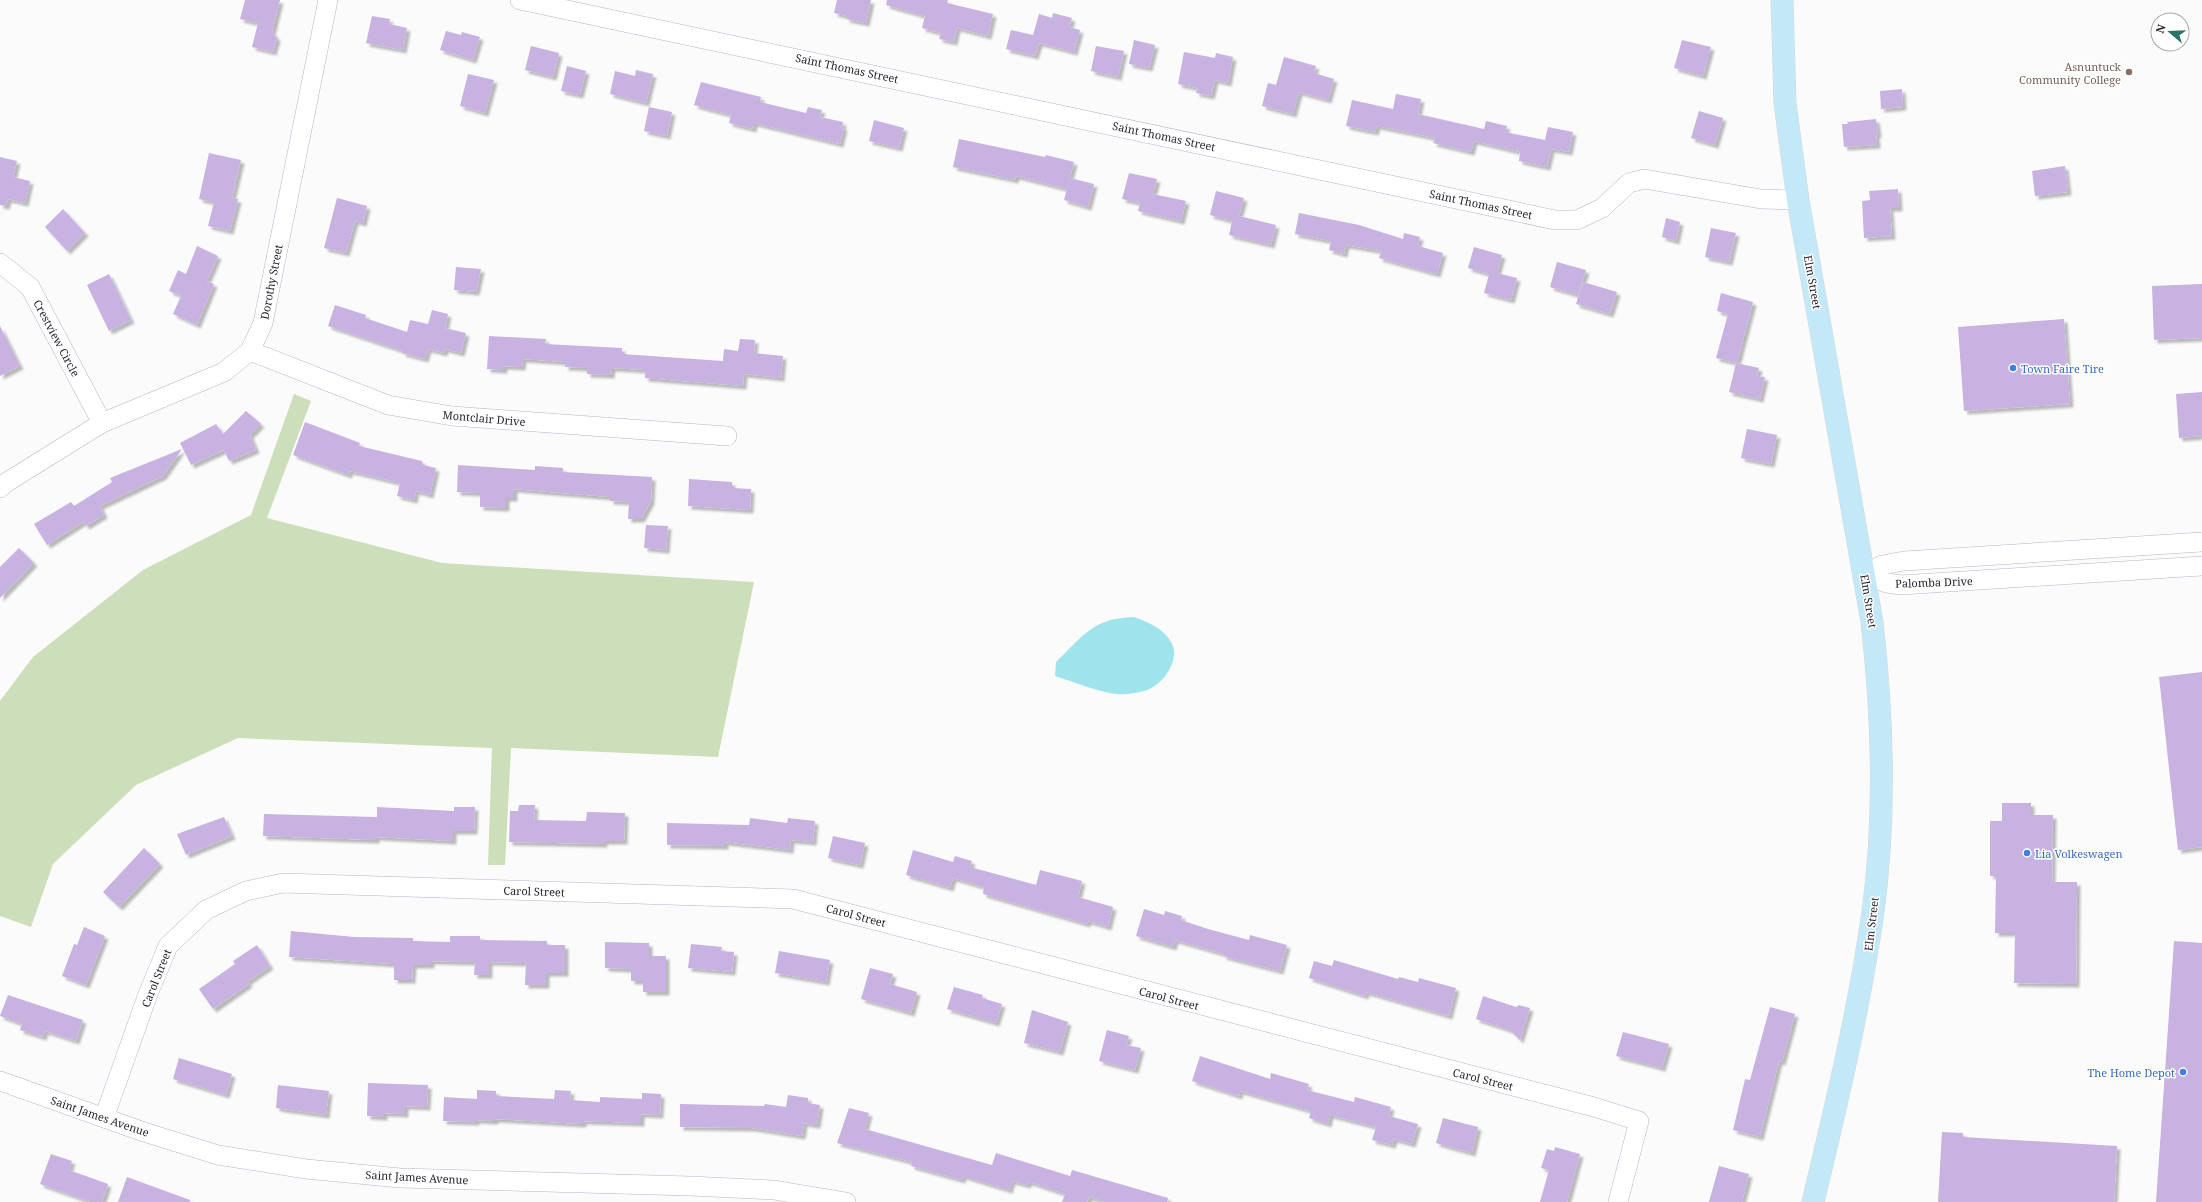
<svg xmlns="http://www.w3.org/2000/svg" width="2202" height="1202" font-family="'Noto Serif',serif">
  <defs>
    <filter id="shadow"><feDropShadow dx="3.5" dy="3.5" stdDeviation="1" flood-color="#0004"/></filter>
  </defs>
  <rect width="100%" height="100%" fill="#fbfbfb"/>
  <polygon fill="#ccdeba" points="294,394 311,401 267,518 442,563 754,582 718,757 511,748 505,865 488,865 492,748 238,738 136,785 53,864 31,927 0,916 0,701 33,657 143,570 251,515"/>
  <path fill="#9fe4ec" d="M1134,617C1148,622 1163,628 1171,642C1182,659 1162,687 1144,691C1136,693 1124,695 1117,694C1098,692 1074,682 1055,676L1056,662C1083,636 1093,618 1134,617Z"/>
  <g fill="#c7b2e1" filter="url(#shadow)">
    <polygon points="245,0 280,0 272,32 277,38 273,52 252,47 258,23 240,19"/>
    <polygon points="837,0 871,0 866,23 846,19 847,16 834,13"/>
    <polygon points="887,0 948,0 947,3 993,14 988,36 957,28 954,42 939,39 941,33 922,28 925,16 886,5"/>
    <polygon points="1053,13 1072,18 1069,27 1080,30 1074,52 1039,43 1035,56 1006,49 1011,30 1033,35 1039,14 1052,18"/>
    <polygon points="372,16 390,19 389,24 407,28 403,50 366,43"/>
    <polygon points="446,31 461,35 462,32 480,37 473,60 440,50"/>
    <polygon points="1134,40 1155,45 1149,68 1129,64"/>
    <polygon points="1682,40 1711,47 1703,76 1674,68"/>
    <polygon points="531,46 559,53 553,77 525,70"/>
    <polygon points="1096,46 1124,51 1118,77 1091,71"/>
    <polygon points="1184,52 1215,58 1216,53 1233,57 1228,83 1215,80 1211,96 1196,93 1197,88 1178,84"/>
    <polygon points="1284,57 1316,66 1314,73 1334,79 1328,100 1299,92 1293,114 1262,106 1268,83 1276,85"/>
    <polygon points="567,66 586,71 580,95 561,91"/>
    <polygon points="636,70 653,74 646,103 610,94 615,71 635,76"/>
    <polygon points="468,74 494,80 485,113 460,106"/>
    <polygon points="701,82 761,97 760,102 806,113 808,107 822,110 820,117 843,122 842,127 844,127 840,144 754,123 753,129 729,123 731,115 694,105"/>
    <polygon points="1902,89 1903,107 1881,109 1880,91"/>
    <polygon points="1396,94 1421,99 1418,114 1484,129 1486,121 1507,126 1505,132 1545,140 1548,127 1573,132 1569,152 1551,149 1547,167 1519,161 1520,152 1474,141 1471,152 1433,143 1435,138 1377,126 1375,132 1346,126 1352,100 1393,109"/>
    <polygon points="649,107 672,112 667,136 644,131"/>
    <polygon points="1699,111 1723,118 1715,145 1691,138"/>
    <polygon points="1876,119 1878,134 1876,135 1877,145 1844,147 1842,124 1848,124 1847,122"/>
    <polygon points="874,120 904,128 899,148 869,141"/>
    <polygon points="959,139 1045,157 1046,155 1074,162 1067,189 1016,176 1015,180 953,167"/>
    <polygon points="209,153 241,160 232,198 238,199 230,231 208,226 214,202 199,199"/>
    <polygon points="0,157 17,161 13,177 30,181 25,203 8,199 6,206 0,205"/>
    <polygon points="2065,166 2068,192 2035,196 2032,171"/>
    <polygon points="1129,173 1157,179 1153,194 1186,201 1181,221 1138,211 1140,203 1122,199"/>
    <polygon points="1070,178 1094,184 1088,207 1064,200"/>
    <polygon points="1898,189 1899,208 1890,208 1892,236 1864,238 1862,201 1870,200 1869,191"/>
    <polygon points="1216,191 1244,198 1239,216 1276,225 1271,245 1229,235 1232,221 1210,215"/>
    <polygon points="337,198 367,206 363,223 355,221 346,253 324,248"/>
    <polygon points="63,209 85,233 67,251 45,227"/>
    <polygon points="1299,213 1359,225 1403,239 1404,233 1420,237 1418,246 1443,253 1437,274 1379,258 1381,251 1346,245 1344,254 1329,250 1331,241 1295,234"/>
    <polygon points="1666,218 1680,222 1676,241 1662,237"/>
    <polygon points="1711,228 1736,233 1729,262 1705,257"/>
    <polygon points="197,246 218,256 207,281 214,284 197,325 173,314 181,296 169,291 178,270 186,274"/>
    <polygon points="1474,247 1502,255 1497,273 1517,278 1511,300 1484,293 1489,274 1468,268"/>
    <polygon points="1557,262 1586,270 1578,295 1550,287"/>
    <polygon points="456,267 481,269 476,292 454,290"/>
    <polygon points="109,274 131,320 109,331 87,285"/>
    <polygon points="1583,282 1617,292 1610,314 1576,304"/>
    <polygon points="2202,284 2202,338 2154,340 2152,286"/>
    <polygon points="1721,293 1753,302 1737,363 1716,358 1728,314 1717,311"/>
    <polygon points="335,305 366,315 365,318 407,332 410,320 428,324 432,310 448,314 445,328 466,333 461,353 445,349 444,353 428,349 425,359 402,353 403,351 328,326"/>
    <polygon points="2064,319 2070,404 1964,411 1958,327"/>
    <polygon points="0,326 20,366 0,376"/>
    <polygon points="489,336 546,339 545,344 622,348 622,354 723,361 724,349 738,351 740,339 755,340 754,353 783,356 781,378 744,374 743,386 645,378 645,370 612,368 611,375 587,374 587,368 565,367 565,362 523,359 522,367 504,366 504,370 487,369"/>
    <polygon points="1736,363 1759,368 1757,376 1765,377 1760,399 1729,392"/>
    <polygon points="2202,392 2202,436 2179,438 2176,394"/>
    <polygon points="246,411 261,424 250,435 256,450 229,461 224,450 191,465 180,443 216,424 223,434"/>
    <polygon points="305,422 360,443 359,446 422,461 423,465 436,468 430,495 416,491 414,500 397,496 400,483 350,471 348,475 293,455"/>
    <polygon points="1747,429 1777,435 1771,464 1741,458"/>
    <polygon points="182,449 163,476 100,506 104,515 86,526 83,522 47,545 34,524 71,502 74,506 112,482 110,478"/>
    <polygon points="458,465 535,470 535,466 563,468 563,472 652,477 651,501 641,519 628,519 629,502 610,501 610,497 514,489 514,498 506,498 506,508 480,507 480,493 457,492"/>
    <polygon points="689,479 732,482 732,488 751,489 750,510 688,506"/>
    <polygon points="646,525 668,526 666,550 644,548"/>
    <polygon points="19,548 34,563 0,598 0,567"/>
    <polygon points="2202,672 2202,847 2178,850 2159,677"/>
    <polygon points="2002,803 2031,803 2031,815 2053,815 2052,882 2077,882 2076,984 2014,983 2015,933 1995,933 1996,876 1990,876 1990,821 2002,821"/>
    <polygon points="519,805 535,805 534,820 586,821 587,812 625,813 624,841 604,841 604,844 509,842 510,811 518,811"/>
    <polygon points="377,807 454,811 454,807 475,807 474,831 453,831 453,841 376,837 376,840 263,836 264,814 377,817"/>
    <polygon points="224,817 232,836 186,855 177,834"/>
    <polygon points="750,818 787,823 788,818 815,821 813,842 791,840 790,850 725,842 725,846 667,845 667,823 749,825"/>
    <polygon points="833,836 865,843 860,865 828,858"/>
    <polygon points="144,848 160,864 119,907 103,892"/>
    <polygon points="913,850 953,862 955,856 972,861 970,867 1036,885 1040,870 1082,881 1078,897 1113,907 1108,927 1088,921 1087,924 983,894 984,887 953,878 950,888 906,875"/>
    <polygon points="1144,909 1164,915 1165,911 1182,916 1181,920 1208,929 1249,940 1250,935 1287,945 1280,971 1223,956 1224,954 1175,940 1173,947 1136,936"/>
    <polygon points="84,927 105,936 86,985 62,976 74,944 77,945"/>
    <polygon points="291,931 354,937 413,938 413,941 450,942 450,936 480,936 480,940 547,941 547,945 565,945 565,973 546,973 546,985 525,985 526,963 489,962 489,975 474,975 475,962 431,961 431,965 413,965 412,980 394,980 394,964 289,957"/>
    <polygon points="2174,941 2202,943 2202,1202 2156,1202"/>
    <polygon points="605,942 649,943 649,956 666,956 666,992 643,992 643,981 631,981 631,969 605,968"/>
    <polygon points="691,944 722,947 721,951 734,952 732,972 688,968"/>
    <polygon points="257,945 270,966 247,982 249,984 213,1009 199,989 235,964 233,961"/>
    <polygon points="779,951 830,960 826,982 775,973"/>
    <polygon points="1334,960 1398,979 1399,977 1418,982 1419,978 1456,988 1449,1016 1366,992 1365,996 1309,978 1314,961 1332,966"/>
    <polygon points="870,968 893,974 890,984 917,992 911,1013 861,999"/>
    <polygon points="954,987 983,995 982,998 1002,1004 996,1023 947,1009"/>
    <polygon points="8,995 83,1020 76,1041 45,1031 43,1037 20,1030 22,1024 0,1016"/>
    <polygon points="1483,996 1516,1007 1519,1005 1530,1008 1520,1040 1510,1030 1476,1019"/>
    <polygon points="1770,1007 1795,1014 1782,1062 1779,1061 1760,1137 1733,1130 1745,1079 1750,1080"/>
    <polygon points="1032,1010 1068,1022 1060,1052 1024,1043"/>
    <polygon points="1107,1030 1129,1036 1126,1045 1141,1048 1135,1070 1099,1061"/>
    <polygon points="1623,1032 1669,1044 1662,1068 1616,1056"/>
    <polygon points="1200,1056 1270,1079 1271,1073 1309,1084 1307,1090 1354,1102 1355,1097 1391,1107 1389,1116 1418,1124 1412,1144 1394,1139 1392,1145 1372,1140 1376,1127 1330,1115 1328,1124 1309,1118 1311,1111 1240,1091 1239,1096 1192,1081"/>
    <polygon points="179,1058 232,1074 226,1095 173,1079"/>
    <polygon points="368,1083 428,1085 427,1107 405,1106 405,1114 384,1113 384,1117 367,1116"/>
    <polygon points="278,1085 329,1091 326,1115 276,1108"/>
    <polygon points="477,1090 496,1091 496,1096 554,1099 555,1090 571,1091 570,1100 600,1102 600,1097 642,1099 642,1093 661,1094 660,1115 641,1114 641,1123 583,1121 583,1124 495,1119 495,1121 476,1120 476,1122 443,1121 444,1097 477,1099"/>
    <polygon points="788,1095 808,1098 808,1103 820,1105 817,1125 804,1123 802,1136 752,1128 680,1127 680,1104 764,1106 765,1104 786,1107"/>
    <polygon points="849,1108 869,1113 865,1129 992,1165 996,1153 1070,1176 1072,1170 1168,1198 1167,1202 1105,1202 1089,1197 1087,1202 1062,1202 1065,1194 1029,1182 1027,1185 1012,1181 1009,1190 963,1176 962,1180 911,1166 912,1162 837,1143"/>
    <polygon points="1443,1118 1478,1127 1472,1153 1436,1143"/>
    <polygon points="1942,1132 1963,1133 1963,1137 2117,1146 2114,1202 1938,1202"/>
    <polygon points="1555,1147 1580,1154 1567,1202 1540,1202 1549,1170 1541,1168 1547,1149 1554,1151"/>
    <polygon points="51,1154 72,1161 69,1170 108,1184 102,1202 91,1202 40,1184"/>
    <polygon points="1719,1166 1749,1174 1742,1202 1709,1202"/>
    <polygon points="127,1177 190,1200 190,1202 118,1202"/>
  </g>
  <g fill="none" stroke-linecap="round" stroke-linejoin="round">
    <g stroke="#bcb1cb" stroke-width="20">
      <g id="minor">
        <polyline points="520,0 1555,220 1577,220 1602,208 1629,183 1644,179 1761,199 1798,200"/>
        <polyline points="0,263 30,287 102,423"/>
        <polyline points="250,351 388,405 452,416 727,436"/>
        <polyline points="0,488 7,482 102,423 224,372 250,351 263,323 328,0"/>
        <polyline points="1865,575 1882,565 1904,561 2202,542"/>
        <polyline points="1865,575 1887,583 1901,585 2202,566"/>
        <polyline points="0,1081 144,1132 218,1155 306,1169 400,1178 690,1186 774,1190 846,1202"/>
        <polyline points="104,1118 148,994 168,946 206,910 246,891 283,883 793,899 1594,1107 1639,1121 1618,1202"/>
      </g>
    </g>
    <g stroke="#d8d8da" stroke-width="23">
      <path id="major" d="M1782,0L1785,103L1798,200L1872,622C1883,719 1886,816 1873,912C1859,1010 1836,1106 1813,1202"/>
    </g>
    <use href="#minor" stroke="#fff" stroke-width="19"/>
    <use href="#major" stroke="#c3e9f9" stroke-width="22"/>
  </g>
  <circle fill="#8d6e63" stroke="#fff" stroke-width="1.5" cx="2129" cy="72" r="4"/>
  <g fill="#3f7fe0" stroke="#fff" stroke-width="1.5">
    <circle cx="2013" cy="368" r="4"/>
    <circle cx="2027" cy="853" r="4"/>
    <circle cx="2183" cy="1072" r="4"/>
  </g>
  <g text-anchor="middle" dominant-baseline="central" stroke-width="3" stroke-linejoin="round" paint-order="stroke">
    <g font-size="11" fill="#785e54" stroke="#fff" text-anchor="end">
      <text x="2121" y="66">Asnuntuck<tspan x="2121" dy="13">Community College</tspan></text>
    </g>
    <g font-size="11" fill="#29242f" stroke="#fff">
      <text transform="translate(847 68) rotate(12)">Saint Thomas Street</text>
      <text transform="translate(1164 136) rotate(12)">Saint Thomas Street</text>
      <text transform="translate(1481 204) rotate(12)">Saint Thomas Street</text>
      <text transform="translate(271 282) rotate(-79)">Dorothy Street</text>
      <text transform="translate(1813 282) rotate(80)">Elm Street</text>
      <text transform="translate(57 338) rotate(62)">Crestview Circle</text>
      <text transform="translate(484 418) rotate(5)">Montclair Drive</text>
      <text transform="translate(1934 582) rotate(-2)">Palomba Drive</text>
      <text transform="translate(1869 601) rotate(81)">Elm Street</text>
      <text transform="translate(534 891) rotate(2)">Carol Street</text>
      <text transform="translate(856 915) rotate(15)">Carol Street</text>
      <text transform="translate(1871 924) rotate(-83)">Elm Street</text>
      <text transform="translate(156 978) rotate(-68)">Carol Street</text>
      <text transform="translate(1169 998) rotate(15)">Carol Street</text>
      <text transform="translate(1483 1079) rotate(14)">Carol Street</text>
      <text transform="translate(100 1116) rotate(19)">Saint James Avenue</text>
      <text transform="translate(417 1177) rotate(3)">Saint James Avenue</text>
    </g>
    <g font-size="11" fill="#366cbe" stroke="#fff" text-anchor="start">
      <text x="2021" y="368">Town Faire Tire</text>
      <text x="2035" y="853">Lia Volkeswagen</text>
      <text x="2175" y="1072" text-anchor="end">The Home Depot</text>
    </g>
  </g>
  <g transform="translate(2170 32) rotate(289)"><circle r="19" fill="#ffffff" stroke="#a9a7ac"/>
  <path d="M0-3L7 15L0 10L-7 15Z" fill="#2c7267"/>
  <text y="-6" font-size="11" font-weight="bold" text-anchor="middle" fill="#29242f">N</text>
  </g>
</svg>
